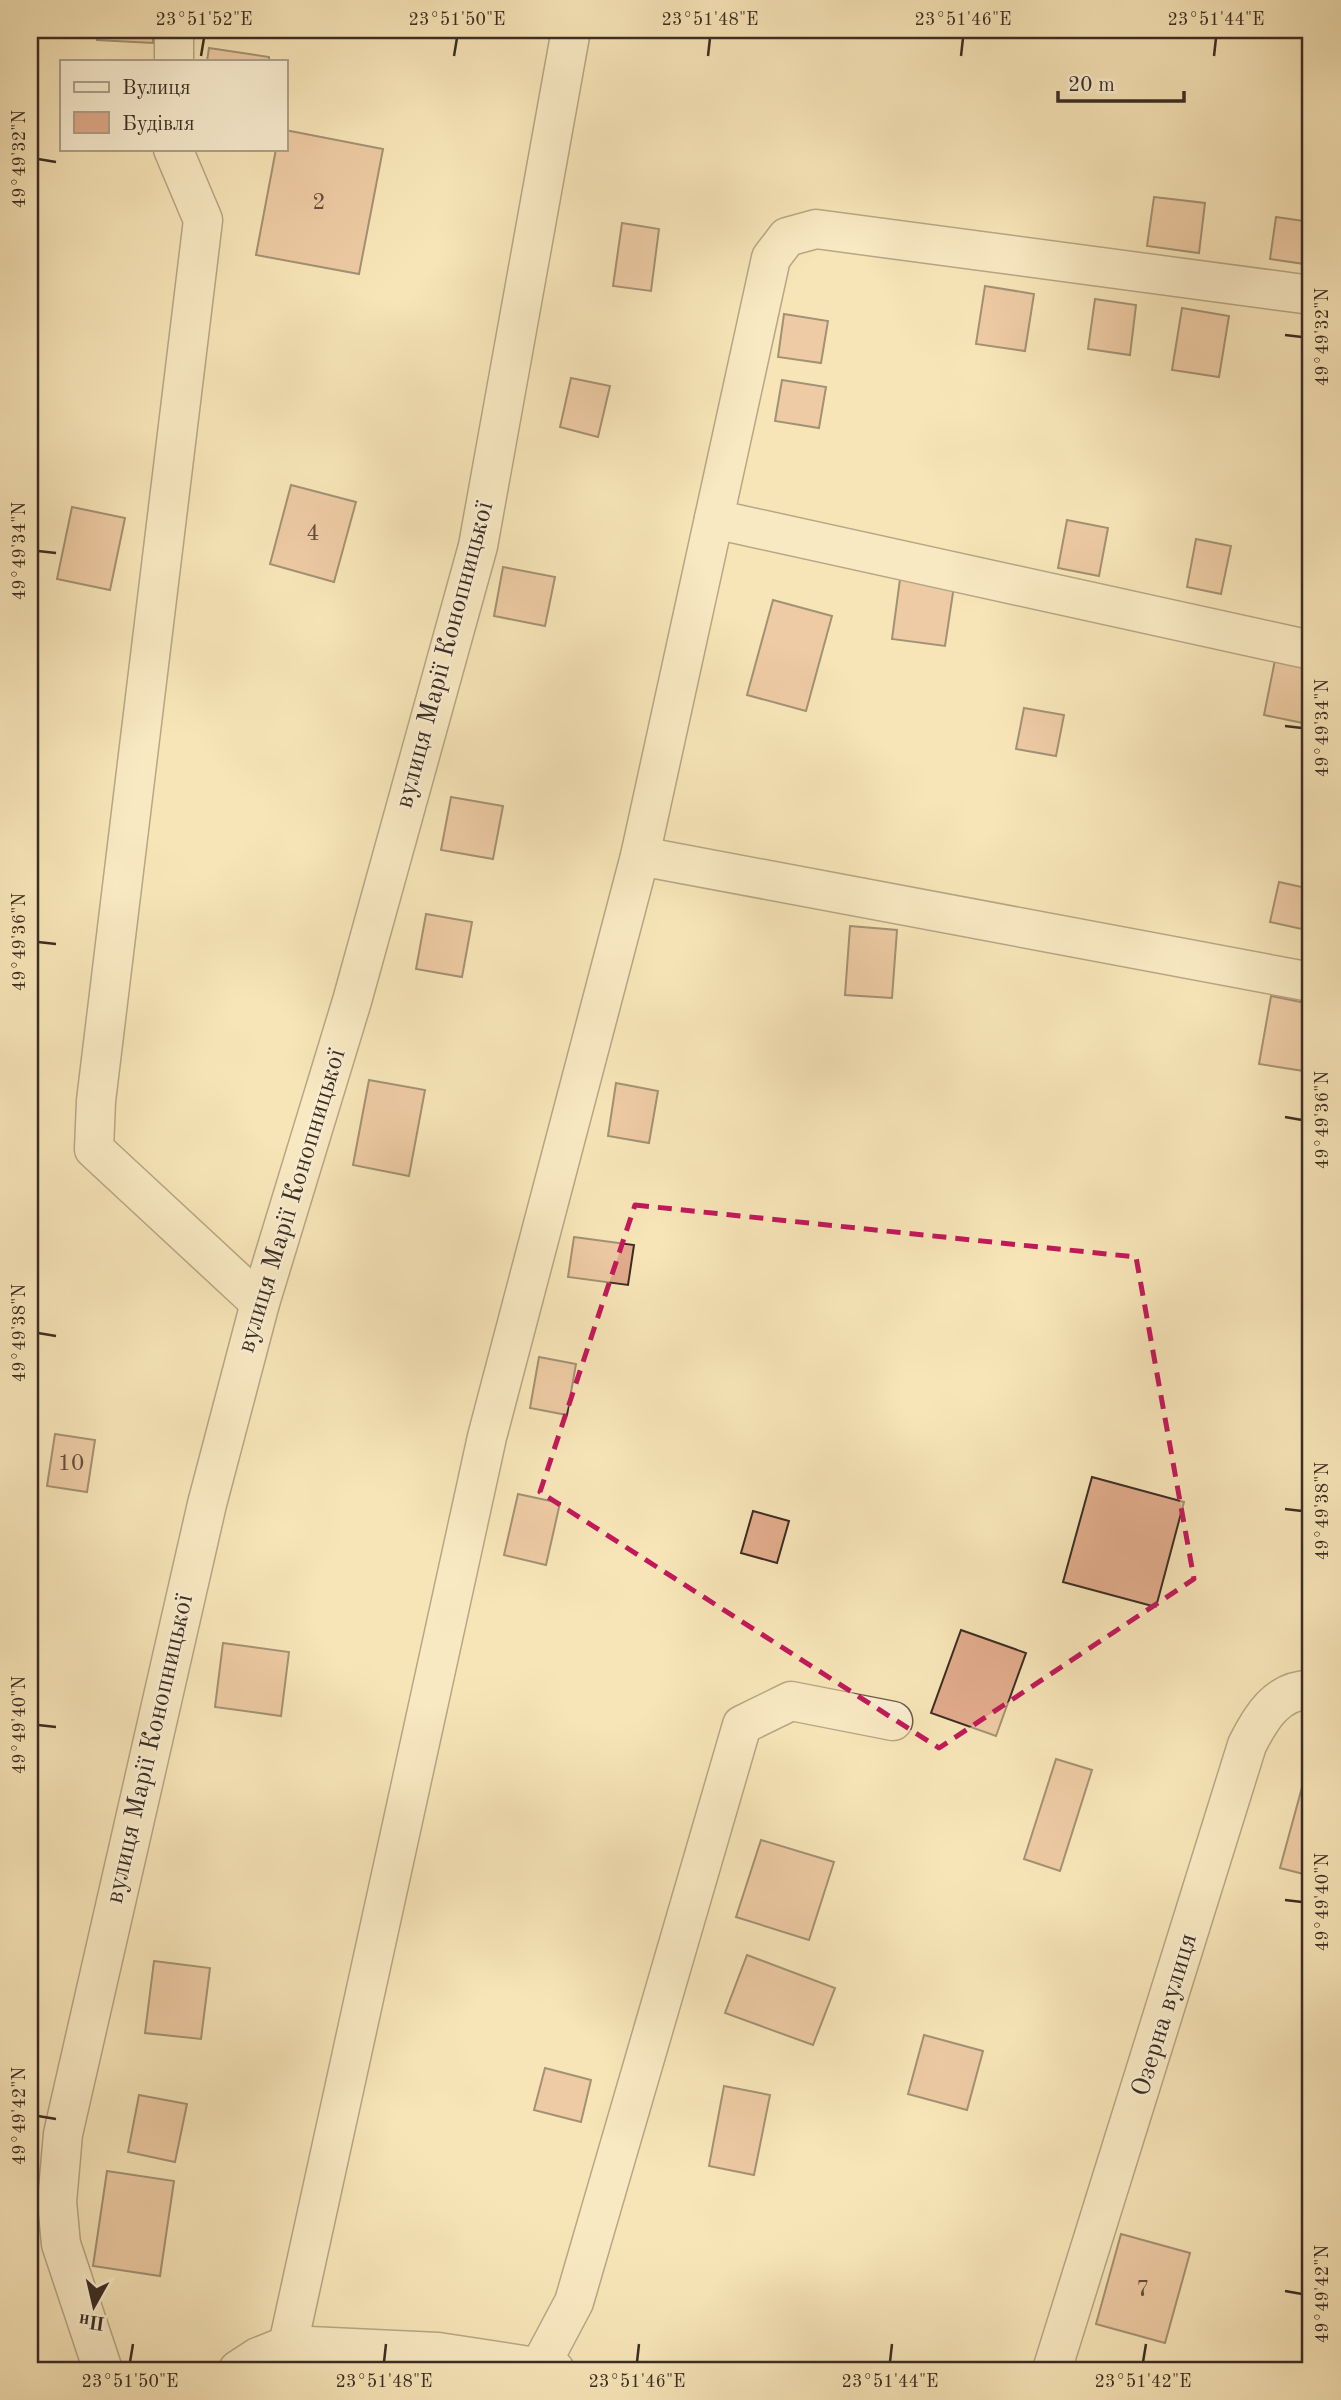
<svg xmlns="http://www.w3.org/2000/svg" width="1341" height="2400" font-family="'Old Standard TT',serif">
  <rect width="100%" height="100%" fill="#f7e5b8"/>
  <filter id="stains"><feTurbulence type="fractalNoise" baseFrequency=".00286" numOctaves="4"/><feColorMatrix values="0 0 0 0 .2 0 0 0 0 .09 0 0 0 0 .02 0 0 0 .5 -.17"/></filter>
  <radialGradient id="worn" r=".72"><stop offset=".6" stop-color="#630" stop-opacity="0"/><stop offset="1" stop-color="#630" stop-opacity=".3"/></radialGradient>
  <g fill="#e2ac8c" stroke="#3b2d24" stroke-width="2">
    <polygon points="97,30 153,30 153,43 97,40"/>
    <polygon points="209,48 269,57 269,61 207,61"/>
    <polygon points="285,130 383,149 359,274 256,255 276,149 285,149"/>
    <polygon points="1154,197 1205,203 1199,253 1147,246"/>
    <polygon points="1276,217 1311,222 1311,265 1270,259"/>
    <polygon points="622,223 659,229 651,291 613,286"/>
    <polygon points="985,286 1034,294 1025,351 976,344"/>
    <polygon points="1095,299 1136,305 1130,355 1088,349"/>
    <polygon points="1182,308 1229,316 1219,377 1172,370"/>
    <polygon points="784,314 828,321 821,363 778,357"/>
    <polygon points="571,378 610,386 598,437 560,427"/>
    <polygon points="782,380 826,387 819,428 775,421"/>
    <polygon points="291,485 356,502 334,582 270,564"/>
    <polygon points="72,507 125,518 110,590 57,579"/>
    <polygon points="1067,520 1108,528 1099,576 1058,568"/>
    <polygon points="1196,539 1231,546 1221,594 1187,587"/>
    <polygon points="503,567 555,577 545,626 494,616"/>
    <polygon points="900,579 954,586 945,646 892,639"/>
    <polygon points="773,600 832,616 806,711 747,695"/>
    <polygon points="1276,655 1311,662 1303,723 1264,715"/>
    <polygon points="1024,708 1064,715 1056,756 1016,749"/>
    <polygon points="451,797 503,806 493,859 441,850"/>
    <polygon points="1279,882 1311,889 1311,931 1270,922"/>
    <polygon points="426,914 472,922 462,977 416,969"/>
    <polygon points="850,926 897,930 892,998 845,995"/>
    <polygon points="1271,996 1311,1004 1310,1072 1259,1064"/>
    <polygon points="369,1080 425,1090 409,1176 353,1165"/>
    <polygon points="616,1083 658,1091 649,1143 608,1136"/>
    <polygon points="574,1237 634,1245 628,1285 568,1277"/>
    <polygon points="539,1357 576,1364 567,1415 530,1408"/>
    <polygon points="55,1434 95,1440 87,1492 47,1486"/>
    <polygon points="1092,1477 1184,1502 1156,1607 1063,1582"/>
    <polygon points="518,1494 560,1503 546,1565 504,1555"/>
    <polygon points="753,1511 789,1521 777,1563 741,1553"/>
    <polygon points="961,1630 1026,1653 996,1736 931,1713"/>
    <polygon points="223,1643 289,1652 281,1716 215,1707"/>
    <polygon points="1056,1759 1092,1770 1060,1871 1024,1859"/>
    <polygon points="1304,1780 1311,1782 1311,1876 1280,1868"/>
    <polygon points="761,1840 834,1862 809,1940 736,1917"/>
    <polygon points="747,1955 835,1988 813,2045 725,2013"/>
    <polygon points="154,1961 210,1968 201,2039 145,2033"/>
    <polygon points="924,2035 983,2051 967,2110 908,2094"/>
    <polygon points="545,2068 591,2080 581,2122 534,2110"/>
    <polygon points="724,2086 770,2095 754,2175 709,2166"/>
    <polygon points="139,2095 187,2104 175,2162 128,2152"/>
    <polygon points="107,2171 174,2181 160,2276 93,2266"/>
    <polygon points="1121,2234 1190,2253 1165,2343 1096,2324"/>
  </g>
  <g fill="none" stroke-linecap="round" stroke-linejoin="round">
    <g stroke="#6a5b49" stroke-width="41">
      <g id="minor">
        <polyline points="174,61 174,30"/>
        <polyline points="173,149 203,220 96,1101 94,1149 260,1303"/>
        <polyline points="714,519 1311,650"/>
        <polyline points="640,856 1311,982"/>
        <polyline points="288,2345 487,1437 640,856 771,258 787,237 816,229 1311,295"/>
        <polyline points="539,2368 574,2302 742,1725 791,1701 893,1721"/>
        <polyline points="103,2370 61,2244 57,2202 63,2134 207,1504 260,1303 352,1001 478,546 571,30"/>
        <polyline points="238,2370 258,2357 288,2345 438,2352 555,2370"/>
        <path d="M1052,2370L1247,1745C1260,1719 1277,1689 1311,1690"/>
      </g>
    </g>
    <use href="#minor" stroke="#faeed1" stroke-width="38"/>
  </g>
  <path d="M0 0H1341V2400H0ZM635,1205L1136,1257L1194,1579L939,1748L540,1492Z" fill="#f7e5b8" fill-opacity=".55" fill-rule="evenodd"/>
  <path fill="none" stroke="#c2185b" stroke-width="5" stroke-dasharray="14 9" stroke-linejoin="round" d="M635,1205L1136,1257L1194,1579L939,1748L540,1492Z"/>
  <path fill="none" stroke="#3b2d24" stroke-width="2.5" d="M201,56L204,38M454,56L457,38M708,56L710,38M961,56L963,38M1214,56L1216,38M38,159L56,162M1285,335L1302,337M38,551L56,553M1285,726L1302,728M38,942L56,944M1285,1117L1302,1120M38,1333L56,1336M1285,1509L1302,1511M38,1725L56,1727M1285,1900L1302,1902M38,2116L56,2119M1285,2291L1302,2294M130,2362L133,2344M384,2362L386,2344M637,2362L639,2344M890,2362L892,2344M1143,2362L1146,2344"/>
  <g text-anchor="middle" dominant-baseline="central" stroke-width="5" stroke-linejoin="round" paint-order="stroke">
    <g font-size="23" fill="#654d3e">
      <text x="319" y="202">2</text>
      <text x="313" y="533">4</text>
      <text x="71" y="1463">10</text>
      <text x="1143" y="2289">7</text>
    </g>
    <g font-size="26" fill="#3b2d24" stroke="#faeed1">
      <text transform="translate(445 655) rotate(-75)">вулиця Марії Конопницької</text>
      <text transform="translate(292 1201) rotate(-73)">вулиця Марії Конопницької</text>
      <text transform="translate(150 1749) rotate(-77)">вулиця Марії Конопницької</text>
      <text transform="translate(1165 2015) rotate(-73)">Озерна вулиця</text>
    </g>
  </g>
  <rect width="1341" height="2400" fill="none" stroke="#f7e5b8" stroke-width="77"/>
  <rect x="60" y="60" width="228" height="91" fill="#faeed1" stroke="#aea18c" stroke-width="2"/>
  <rect x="74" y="82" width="35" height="10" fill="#faeed1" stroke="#aea18c" stroke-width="2"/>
  <text x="122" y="94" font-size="21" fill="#3b2d24">Вулиця</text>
  <rect x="74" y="112" width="35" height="21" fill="#e2ac8c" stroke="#aea18c" stroke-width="2"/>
  <text x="122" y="130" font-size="21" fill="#3b2d24">Будівля</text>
  <g transform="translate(94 2306) rotate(188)" stroke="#faeed1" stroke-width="5" paint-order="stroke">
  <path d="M0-5L12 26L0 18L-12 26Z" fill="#3b2d24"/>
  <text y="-10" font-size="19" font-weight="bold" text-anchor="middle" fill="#3b2d24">Пн</text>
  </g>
  <path d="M1058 91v10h126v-10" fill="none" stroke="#3b2d24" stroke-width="3.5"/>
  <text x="1068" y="91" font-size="21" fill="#3b2d24" stroke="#faeed1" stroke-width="5" paint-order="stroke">20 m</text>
  <rect x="38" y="38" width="1264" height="2324" fill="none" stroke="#3b2d24" stroke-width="2.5"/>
  <g font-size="18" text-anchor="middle" fill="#3b2d24">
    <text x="204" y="25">23°51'52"E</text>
    <text x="457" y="25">23°51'50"E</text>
    <text x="710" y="25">23°51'48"E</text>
    <text x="963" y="25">23°51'46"E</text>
    <text x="1216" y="25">23°51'44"E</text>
    <text transform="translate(19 159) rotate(-90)" y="6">49°49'32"N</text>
    <text transform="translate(1322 337) rotate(-90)" y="6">49°49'32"N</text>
    <text transform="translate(19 551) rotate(-90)" y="6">49°49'34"N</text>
    <text transform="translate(1322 728) rotate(-90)" y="6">49°49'34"N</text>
    <text transform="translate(19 942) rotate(-90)" y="6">49°49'36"N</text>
    <text transform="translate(1322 1120) rotate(-90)" y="6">49°49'36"N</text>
    <text transform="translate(19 1333) rotate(-90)" y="6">49°49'38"N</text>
    <text transform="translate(1322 1511) rotate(-90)" y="6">49°49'38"N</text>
    <text transform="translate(19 1725) rotate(-90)" y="6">49°49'40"N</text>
    <text transform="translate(1322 1902) rotate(-90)" y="6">49°49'40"N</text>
    <text transform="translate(19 2116) rotate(-90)" y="6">49°49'42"N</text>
    <text transform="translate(1322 2294) rotate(-90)" y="6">49°49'42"N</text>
    <text x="130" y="2387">23°51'50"E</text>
    <text x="384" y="2387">23°51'48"E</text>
    <text x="637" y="2387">23°51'46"E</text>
    <text x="890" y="2387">23°51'44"E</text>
    <text x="1143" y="2387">23°51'42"E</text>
  </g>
  <rect width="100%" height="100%" filter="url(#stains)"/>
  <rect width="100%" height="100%" fill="url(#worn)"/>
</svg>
